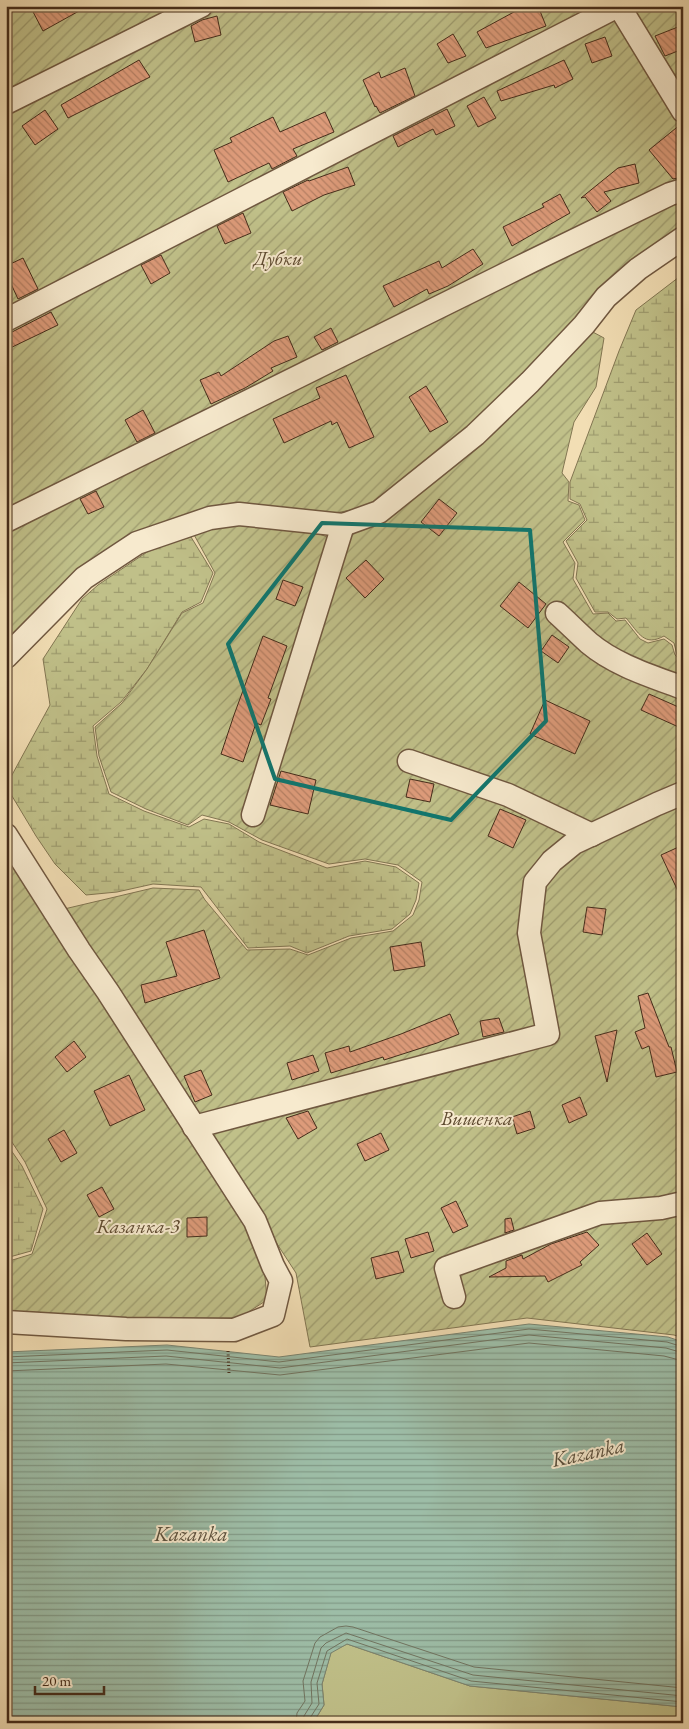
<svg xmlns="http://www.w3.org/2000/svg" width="689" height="1729" font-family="'EB Garamond',serif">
  <defs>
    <pattern id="wetland-marsh" width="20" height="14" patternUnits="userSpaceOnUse" patternTransform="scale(1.25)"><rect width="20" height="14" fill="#c0c089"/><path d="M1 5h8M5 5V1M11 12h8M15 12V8" fill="none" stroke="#9e9c6f"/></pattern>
    <pattern id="garden-furrows" width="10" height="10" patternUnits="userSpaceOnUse" patternTransform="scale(1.25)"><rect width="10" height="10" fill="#c0c089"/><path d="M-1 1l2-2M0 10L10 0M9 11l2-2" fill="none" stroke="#9e9c6f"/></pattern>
    <pattern id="water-rules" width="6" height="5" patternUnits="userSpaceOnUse" patternTransform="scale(1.25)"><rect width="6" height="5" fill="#9dbda7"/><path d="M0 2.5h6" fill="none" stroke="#829a87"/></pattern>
    <pattern id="building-back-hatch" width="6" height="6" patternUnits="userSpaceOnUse" patternTransform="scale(1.25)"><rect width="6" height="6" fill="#dd9b7a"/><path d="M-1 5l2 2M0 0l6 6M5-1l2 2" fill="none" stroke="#b57f63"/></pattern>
  </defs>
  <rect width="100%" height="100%" fill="#f2deb4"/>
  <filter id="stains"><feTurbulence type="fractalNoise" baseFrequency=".004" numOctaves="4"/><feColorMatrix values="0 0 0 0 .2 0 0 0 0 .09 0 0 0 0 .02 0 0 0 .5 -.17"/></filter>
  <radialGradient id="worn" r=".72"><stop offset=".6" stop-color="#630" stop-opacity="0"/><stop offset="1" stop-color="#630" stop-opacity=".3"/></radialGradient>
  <polygon fill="#c0c089" stroke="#827652" points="347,1644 470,1686 683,1707 683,1723 313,1723 324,1705 322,1684 331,1652"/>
  <g fill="url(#wetland-marsh)" stroke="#827652">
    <path d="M683,274V471L680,472L683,479V659L677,655L674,643L664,636C644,647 639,633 626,618L617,619L608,612H595L576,578L578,563L566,541L587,520L580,504L570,499V482L619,351L636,310Z"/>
    <polygon points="191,537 213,573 201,602 182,612 147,669 121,702 93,726 97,756 109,794 144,811 189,827 204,819 229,824 259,842 327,868 365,861 396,867 419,883 416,900 410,914 392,929 349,936 307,953 290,946 248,948 201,887 153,884 117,892 86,895 55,864 36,836 6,786 50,705 43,659 82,599 98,585 156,546"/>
    <polygon points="6,1143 22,1166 43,1209 31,1251 6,1258"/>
  </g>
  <g fill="url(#garden-furrows)" stroke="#827652">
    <polygon points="6,6 683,6 683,229 525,378 378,505 335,513 140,534 6,642"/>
    <polygon points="589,330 604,338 596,387 574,422 562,473 569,482 568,501 579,505 585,520 563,542 575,563 573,579 593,614 608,613 616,621 625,620 640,639 648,643 664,639 672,645 675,655 683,661 683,1338 674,1335 527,1318 310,1347 296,1273 60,910 153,888 199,890 205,900 247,950 290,949 308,955 351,938 393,931 413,915 419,900 422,882 398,865 365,859 329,864 262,840 229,822 202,815 188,825 146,809 111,792 99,756 95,727 122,703 147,669 182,613 203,603 215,573 192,531 242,525 297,525 327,537 357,532 480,442"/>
    <polygon points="6,847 248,1225 264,1265 267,1300 239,1318 83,1318 6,1315 6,1262 32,1254 47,1209 25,1162 6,1133"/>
  </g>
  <polygon fill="url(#water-rules)" stroke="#7a836f" points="529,1324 668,1337 683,1342 683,1707 470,1686 347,1644 331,1653 322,1684 324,1705 313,1723 6,1723 6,1352 167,1345 279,1357"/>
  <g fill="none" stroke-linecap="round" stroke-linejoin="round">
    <g stroke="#717460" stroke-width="1">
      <polyline points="6,1357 167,1350 279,1362 529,1329 667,1342 683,1347"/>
      <polyline points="6,1363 166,1356 280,1368 529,1335 666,1348 683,1353"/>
      <polyline points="6,1371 166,1364 280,1375 529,1343 664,1356 683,1361"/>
      <polyline points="296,1723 297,1713 305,1701 303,1681 315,1643 320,1637 338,1627 346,1626 353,1627 474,1667 683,1688"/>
      <polyline points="303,1723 304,1716 312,1703 311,1682 321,1648 326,1643 346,1633 473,1675 683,1696"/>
      <polyline points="309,1723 310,1718 319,1704 317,1683 327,1651 347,1639 471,1681 683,1702"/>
    </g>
  </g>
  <g fill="url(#building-back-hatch)" stroke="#452c1a">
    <polygon points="30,6 88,6 43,31"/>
    <polygon points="525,6 538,6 546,26 486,48 477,32"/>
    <polygon points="217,16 221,35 195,42 191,26 202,20"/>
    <polygon points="683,25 683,49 665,56 655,36"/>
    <polygon points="453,34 466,56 448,63 437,44"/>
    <polygon points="605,37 612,56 592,63 585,44"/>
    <polygon points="139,60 150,77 68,118 61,105"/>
    <polygon points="564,60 573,79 555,88 554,85 501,101 497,91"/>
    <polygon points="405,68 415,96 380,113 376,106 375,107 363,80 379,72 381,78"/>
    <polygon points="484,97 496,118 478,127 467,106"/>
    <polygon points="447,109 455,126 436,135 433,129 398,147 393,136"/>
    <polygon points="45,110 58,129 35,145 22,126"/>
    <polygon points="325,112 334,132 293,149 297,156 272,169 269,163 228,182 214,150 232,142 230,138 273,117 280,132"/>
    <polygon points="681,124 683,124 683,177 673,179 649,150"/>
    <polygon points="635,164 639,183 604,192 611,201 597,212 585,197 581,198 618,168"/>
    <polygon points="348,167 355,185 324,195 292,211 283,192 308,180 309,181"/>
    <polygon points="560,194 570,213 512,246 503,227 544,207 542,204"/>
    <polygon points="243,213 251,233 225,244 217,226"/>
    <polygon points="473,249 483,264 448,286 429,294 427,289 394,307 383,286 439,261 442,268"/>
    <polygon points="161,255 170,273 151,284 141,265"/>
    <polygon points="23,258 38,289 18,299 6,273 6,266"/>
    <polygon points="51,312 58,325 6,350 6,333 12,332"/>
    <polygon points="331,328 338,342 322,350 314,337"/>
    <polygon points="288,336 297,357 271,368 273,371 245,388 211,404 200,380 219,372 221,376 274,341"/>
    <polygon points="346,375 374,437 349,448 337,422 332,425 331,421 284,443 273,419 320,398 316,388"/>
    <polygon points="426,386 448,422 430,432 409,397"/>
    <polygon points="143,410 155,433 137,442 125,420"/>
    <polygon points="96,491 104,507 88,514 80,499"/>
    <polygon points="439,499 457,513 439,536 421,522"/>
    <polygon points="366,560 384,579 365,598 346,578"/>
    <polygon points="283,580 303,587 295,606 276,599"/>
    <polygon points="519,582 546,604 528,628 500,606"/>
    <polygon points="552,635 569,647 558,663 541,651"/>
    <polygon points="263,636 287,646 268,698 271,699 261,725 256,723 243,762 221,754 234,715"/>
    <polygon points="649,694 683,709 683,729 641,710"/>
    <polygon points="545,700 590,721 575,754 530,734"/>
    <polygon points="281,771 316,780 308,814 270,805"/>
    <polygon points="410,779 434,784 430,802 406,797"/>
    <polygon points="500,809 526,820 513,848 488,836"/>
    <polygon points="683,845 683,902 661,855"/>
    <polygon points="587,907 606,909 602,935 583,932"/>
    <polygon points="204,930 220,978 145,1003 141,985 177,976 166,942"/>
    <polygon points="421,942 425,966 394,971 390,947"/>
    <polygon points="648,993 669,1047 671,1047 677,1072 656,1077 649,1046 642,1049 635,1032 645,1028 638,996"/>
    <polygon points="450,1014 459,1034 437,1043 384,1060 383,1057 331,1073 325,1053 349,1046 350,1052 401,1034"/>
    <polygon points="499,1018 504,1032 483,1037 480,1021"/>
    <polygon points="617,1030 607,1082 595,1036"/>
    <polygon points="74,1041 86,1057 67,1072 55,1057"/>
    <polygon points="313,1055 319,1071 292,1080 287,1063"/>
    <polygon points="201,1070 212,1095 195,1102 184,1076"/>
    <polygon points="129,1075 145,1110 110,1126 94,1091"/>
    <polygon points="580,1097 587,1115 569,1123 562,1105"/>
    <polygon points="308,1111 317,1128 298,1139 286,1118"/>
    <polygon points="530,1111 535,1128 517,1134 512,1117"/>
    <polygon points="64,1130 77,1153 61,1162 48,1139"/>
    <polygon points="381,1133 389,1150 365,1161 357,1144"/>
    <polygon points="102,1187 114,1209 99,1217 87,1195"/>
    <polygon points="456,1201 468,1226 453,1233 441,1208"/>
    <polygon points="207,1217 207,1236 187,1237 187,1218"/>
    <polygon points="511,1218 514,1230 505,1233 505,1219"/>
    <polygon points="428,1232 434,1251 411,1258 405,1239"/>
    <polygon points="587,1232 599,1245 580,1262 582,1265 548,1282 545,1276 489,1277 506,1268 506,1261 522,1255 523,1259 551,1244"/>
    <polygon points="647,1233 662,1254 647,1265 632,1244"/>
    <polygon points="398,1251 404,1272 376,1279 371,1258"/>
  </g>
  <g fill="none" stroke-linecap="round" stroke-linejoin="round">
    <g stroke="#705840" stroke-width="25">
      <g id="minor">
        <polyline points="619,6 683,111"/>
        <polyline points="6,103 201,6"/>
        <polyline points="6,320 618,6"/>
        <polyline points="6,521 532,261 670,194 683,190"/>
        <path d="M557,613C568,623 578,633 589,643C615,665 651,676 683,688"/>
        <polyline points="6,657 84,578 137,543 210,518 239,514 343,525 379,512 475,435 530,382 584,325 606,297 638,269 683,238"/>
        <polyline points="409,761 508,795 592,835"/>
        <polyline points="253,815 343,525"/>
        <polyline points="6,835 79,950 108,992 255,1221 273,1266 281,1281 273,1315 234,1330 126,1329 6,1322"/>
        <polyline points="194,1127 548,1034 529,933 535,882 552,861 574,843 657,804 683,793"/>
        <polyline points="454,1297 446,1268 600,1213 661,1208 683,1203"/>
      </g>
    </g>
    <polyline stroke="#452c1a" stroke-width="3" stroke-dasharray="1 2.5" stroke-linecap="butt" points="228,1351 229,1374"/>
    <use href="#minor" stroke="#f7eace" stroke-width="22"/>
  </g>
  <path fill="none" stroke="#0f766e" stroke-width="4" stroke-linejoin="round" d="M322,523L530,530L546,721L451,820L275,779L228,644Z"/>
  <g text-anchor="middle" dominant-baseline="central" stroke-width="4" stroke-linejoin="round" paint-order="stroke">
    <g font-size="20" font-style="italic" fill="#5e4a30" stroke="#f7eace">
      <text x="278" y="258">Дубки</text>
      <text x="477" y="1118">Вишенка</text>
      <text x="138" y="1226">Казанка-3</text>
    </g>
    <g font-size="21" font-style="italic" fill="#5b503d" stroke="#f7eace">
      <text transform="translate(588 1452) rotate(-12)">Kazanka</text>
      <text x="191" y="1533">Kazanka</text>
    </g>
  </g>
  <rect width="689" height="1729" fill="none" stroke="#f2deb4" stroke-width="25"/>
  <rect x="8" y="8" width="674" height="1714" fill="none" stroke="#452c1a" stroke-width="2.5"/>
  <rect x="12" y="12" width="664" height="1704" fill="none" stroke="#452c1a"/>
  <path d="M35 1686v8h69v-8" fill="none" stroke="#452c1a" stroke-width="2.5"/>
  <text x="42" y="1686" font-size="15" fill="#452c1a" stroke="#f7eace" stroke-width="4" paint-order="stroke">20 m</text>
  <rect width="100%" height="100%" filter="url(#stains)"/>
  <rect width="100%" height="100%" fill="url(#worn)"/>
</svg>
